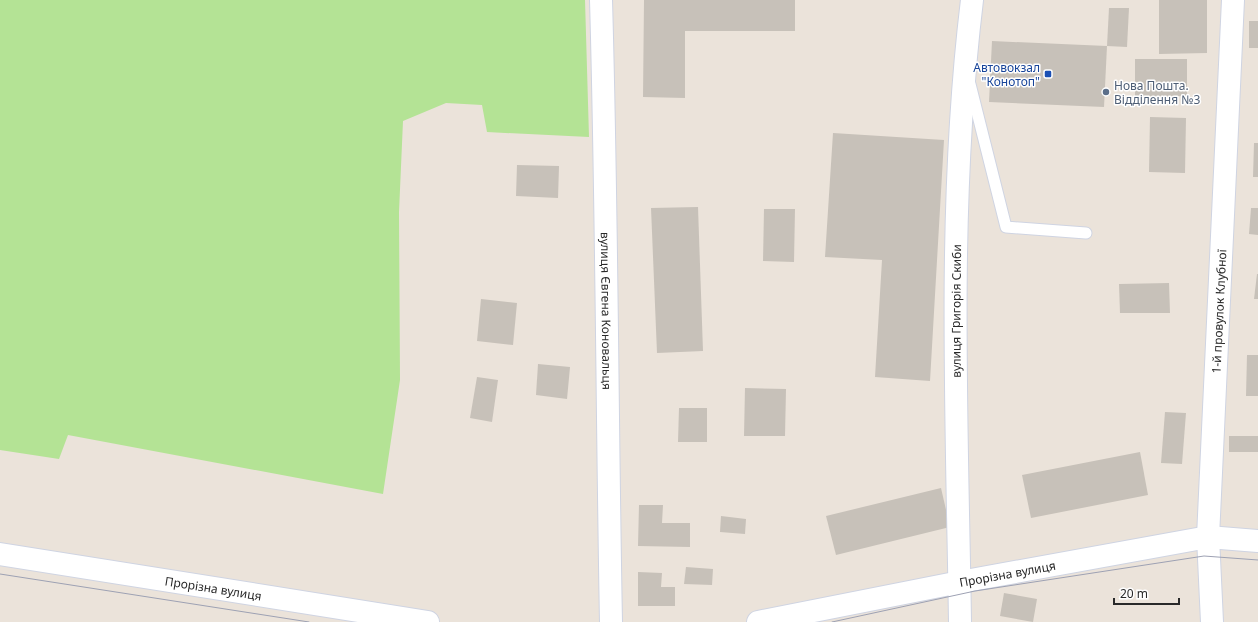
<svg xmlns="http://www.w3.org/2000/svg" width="1258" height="622" font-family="'Noto Sans',sans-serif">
  <rect width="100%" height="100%" fill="#ebe3da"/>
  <polygon fill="#b4e395" points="0,0 585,0 589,137 487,132 482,105 446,103 403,121 399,212 400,380 383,494 68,435 59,459 0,450"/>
  <g fill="#c7c1b9">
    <polygon points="644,0 795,0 795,31 685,31 685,98 643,97"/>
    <polygon points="1159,0 1207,0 1207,53 1159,54"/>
    <polygon points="1109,8 1129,8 1127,47 1107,46"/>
    <rect x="1249" y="21" width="9" height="27"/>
    <polygon points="992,41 1107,46 1104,107 989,102"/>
    <polygon points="1135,59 1187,59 1187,96 1135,97"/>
    <polygon points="1150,117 1186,118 1185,173 1149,172"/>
    <polygon points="833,133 944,140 930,381 875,377 882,260 825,257"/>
    <polygon points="1254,143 1258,143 1258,177 1253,177"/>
    <polygon points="517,165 559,166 558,198 516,196"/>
    <polygon points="698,207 703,351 657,353 651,208"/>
    <polygon points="1251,208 1258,208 1258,235 1249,234"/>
    <polygon points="764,209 795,209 794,262 763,261"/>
    <polygon points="1257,274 1258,274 1258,299 1254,299"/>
    <polygon points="1169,283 1170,313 1120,313 1119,284"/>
    <polygon points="481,299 517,303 513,345 477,341"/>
    <polygon points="1247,355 1258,355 1258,396 1246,396"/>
    <polygon points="538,364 570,367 567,399 536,395"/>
    <polygon points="477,377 498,380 492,422 470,418"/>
    <polygon points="745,388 786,389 785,436 744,436"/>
    <polygon points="679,408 707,408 707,442 678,442"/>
    <polygon points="1165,412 1186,413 1182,464 1161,463"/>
    <rect x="1229" y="436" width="29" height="16"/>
    <polygon points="1140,452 1148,495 1031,518 1022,475"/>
    <polygon points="941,488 950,527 836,555 826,516"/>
    <polygon points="639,505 663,505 662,523 690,523 690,547 638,546"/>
    <polygon points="721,516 746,519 745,534 720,532"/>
    <polygon points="686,567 713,569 712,585 684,584"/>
    <polygon points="638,572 662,573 661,587 675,587 675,606 638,606"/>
    <polygon points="1004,593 1037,599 1033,622 1000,616"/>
  </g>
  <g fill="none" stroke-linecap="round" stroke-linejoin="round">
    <g stroke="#cfd4e2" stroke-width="13">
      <polyline id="service" points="970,84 1006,227 1086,233"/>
    </g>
    <g stroke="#cfd4e2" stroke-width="24">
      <g id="minor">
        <path id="s1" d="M601,0C607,207 607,415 611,622"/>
        <path id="s2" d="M0,554L428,622"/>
        <path id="s3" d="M758,622L960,582L1208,537L1258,541"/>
        <path id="s4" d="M960,622C957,415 947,206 972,0"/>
        <path id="s5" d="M1212,622L1208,537L1233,0"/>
      </g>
    </g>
    <use href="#service" stroke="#fff" stroke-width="11"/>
    <use href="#minor" stroke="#fff" stroke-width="22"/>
    <g stroke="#9da1b3" stroke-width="1">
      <polyline points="0,574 309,622"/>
      <polyline points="832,622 975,591 1204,556 1258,560"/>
    </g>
  </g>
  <rect fill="#1a4fb4" stroke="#fff" stroke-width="1.5" x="1044" y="70" width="8" height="8" rx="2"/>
  <circle fill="#5c6f8a" stroke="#fff" stroke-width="1.5" cx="1106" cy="92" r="4"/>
  <g text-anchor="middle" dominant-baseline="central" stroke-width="3" stroke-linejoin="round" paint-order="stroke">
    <g font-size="12" fill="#164399" stroke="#fff" text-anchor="end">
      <text x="1040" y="67">Автовокзал<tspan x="1040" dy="14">"Конотоп"</tspan></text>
    </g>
    <g font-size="12" fill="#4e5e75" stroke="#fff" text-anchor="start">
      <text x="1114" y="85">Нова Пошта.<tspan x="1114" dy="14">Відділення №3</tspan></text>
    </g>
    <g font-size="12" fill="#292929" stroke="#fff">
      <text stroke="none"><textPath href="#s1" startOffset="311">вулиця Євгена Коновальця</textPath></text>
      <text stroke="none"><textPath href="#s4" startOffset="311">вулиця Григорія Скиби</textPath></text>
      <text stroke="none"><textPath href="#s5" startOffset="311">1-й провулок Клубної</textPath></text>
      <text stroke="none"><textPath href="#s3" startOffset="254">Прорізна вулиця</textPath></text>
      <text stroke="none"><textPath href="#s2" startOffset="216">Прорізна вулиця</textPath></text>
    </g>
  </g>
  <path d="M1114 598v6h65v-6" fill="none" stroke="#292929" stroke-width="2"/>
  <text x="1120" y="598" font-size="12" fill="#292929" stroke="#ffffff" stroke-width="3" paint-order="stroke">20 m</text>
</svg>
